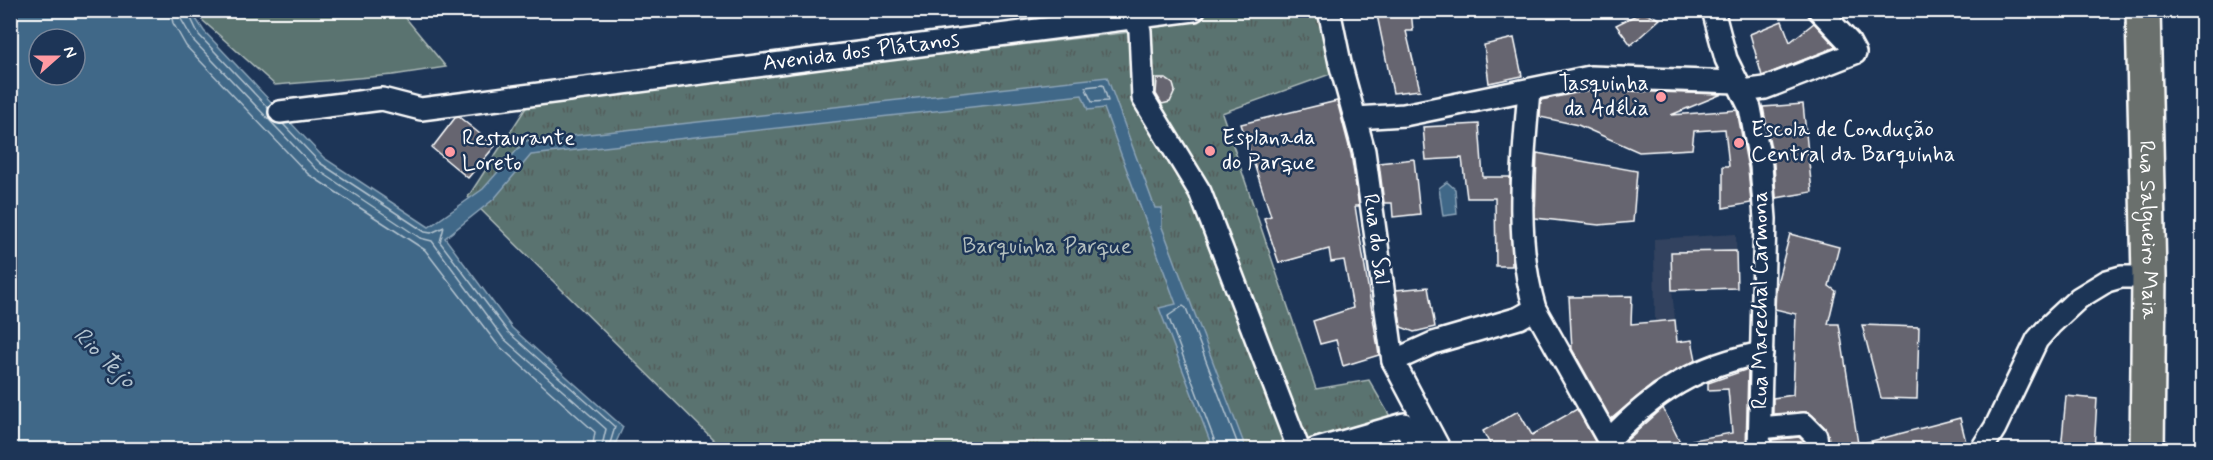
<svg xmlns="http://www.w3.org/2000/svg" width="2213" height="460" font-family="Mynerve,sans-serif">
  <defs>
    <pattern id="park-tufts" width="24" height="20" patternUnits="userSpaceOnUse" patternTransform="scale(1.5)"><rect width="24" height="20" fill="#5a7370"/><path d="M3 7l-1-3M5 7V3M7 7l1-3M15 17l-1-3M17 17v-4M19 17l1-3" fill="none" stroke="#525c5a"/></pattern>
  </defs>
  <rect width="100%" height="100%" fill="#1d3557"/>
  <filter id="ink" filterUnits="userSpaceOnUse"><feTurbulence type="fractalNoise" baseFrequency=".0167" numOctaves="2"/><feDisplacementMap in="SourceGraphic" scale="12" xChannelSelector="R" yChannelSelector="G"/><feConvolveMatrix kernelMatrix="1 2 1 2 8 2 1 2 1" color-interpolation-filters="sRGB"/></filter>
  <g filter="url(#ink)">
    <polygon fill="#33435e" points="1736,234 1737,288 1672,290 1675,320 1655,322 1654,239"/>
    <polygon fill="#5a7370" stroke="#acb9b8" stroke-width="1.5" points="192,11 400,11 446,67 393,75 275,85"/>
    <polygon fill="url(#park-tufts)" stroke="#acb9b8" stroke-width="1.5" points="1183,11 1320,11 1336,72 1222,113 1316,389 1369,380 1409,449 723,449 468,197 529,103 1139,31"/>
    <g fill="#406888" stroke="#8ca4b8" stroke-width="1.5" fill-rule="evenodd">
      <path d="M10,11H191L204,31L324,158L429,227L483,189L525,141L1107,77L1155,208H1162V227L1246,449H1213L1159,308L1176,304L1104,108L1088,110L1082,95L531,155L494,199L445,238L512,328L623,427L613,449H11ZM39,39H75V75H39Z"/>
      <polygon points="1447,182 1455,189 1457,214 1443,216 1439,188"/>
    </g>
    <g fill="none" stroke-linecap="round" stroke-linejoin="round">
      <g stroke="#b3c3cf" stroke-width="1.5">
        <polyline points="170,10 173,23 186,46 308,174 425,250 497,344 595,432 592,450"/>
        <polyline points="179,10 181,19 193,40 315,168 420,238 432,241 503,338 606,429 601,450"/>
        <polyline points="187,10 199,35 269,109"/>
        <polygon points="1103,85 1108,101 1092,102 1085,87"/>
        <polyline points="283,124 320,163 425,232 431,233 444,227 440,242 508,332 615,427 608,450"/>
        <polyline points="1218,450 1168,316 1183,306 1186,308 1240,450"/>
      </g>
    </g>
    <g fill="#666570" stroke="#fff" stroke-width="1.5">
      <polygon points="1376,10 1411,10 1413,31 1406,31 1420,90 1393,93"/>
      <polygon points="1642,12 1660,19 1631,45 1616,25"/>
      <polygon points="1782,21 1790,42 1814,23 1836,47 1762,76 1750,34"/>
      <polygon points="1514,38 1522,76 1489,83 1484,45"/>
      <polygon points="1157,79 1166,79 1173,84 1175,91 1170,102 1162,104 1156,94"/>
      <polygon points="1591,90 1722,94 1671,115 1737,110 1748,168 1751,203 1723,208 1723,166 1729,166 1725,129 1694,131 1692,149 1639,152 1578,125 1540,117 1541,100"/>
      <polygon points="1337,101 1351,154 1359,206 1355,206 1379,355 1343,366 1336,340 1320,344 1313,321 1353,308 1344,260 1331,262 1329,249 1279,263 1264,218 1271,216 1241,124"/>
      <polygon points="1803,104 1812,192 1776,198 1774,164 1763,107"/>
      <polygon points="459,117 495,146 468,178 432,148 455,118"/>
      <polygon points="1479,124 1483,177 1510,177 1512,266 1496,266 1495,198 1467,198 1462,158 1426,160 1423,127"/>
      <polygon points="1537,153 1637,171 1633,222 1599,225 1535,218"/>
      <polygon points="1414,159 1420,214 1393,217 1392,203 1384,203 1379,163"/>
      <polygon points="1790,234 1839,247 1829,286 1836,291 1828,324 1839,324 1859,450 1831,450 1825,428 1809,412 1773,414 1773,398 1793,395 1796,314 1775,309 1776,287"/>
      <polygon points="1736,251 1737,288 1672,290 1671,252"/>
      <polygon points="1428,287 1435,327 1414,332 1401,327 1396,290"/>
      <polygon points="1632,296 1631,324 1675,320 1677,342 1692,340 1696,360 1653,384 1611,419 1572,349 1569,297"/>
      <polygon points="1862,325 1919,327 1917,399 1881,398"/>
      <polygon points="1748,369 1746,450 1693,450 1692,440 1732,433 1728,389 1708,390 1708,383"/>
      <polygon points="2066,396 2097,399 2094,450 2061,450"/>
      <polygon points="1663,408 1684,450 1631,450 1626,441"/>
      <polygon points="1577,409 1598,447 1594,450 1493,450 1483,431 1518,411 1532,435"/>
      <polygon points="1960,418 1968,450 1865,450 1864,443"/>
      <polygon points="1799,437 1804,442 1805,450 1772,450 1772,440"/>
    </g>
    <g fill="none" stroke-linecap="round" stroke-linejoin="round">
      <g stroke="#fff" stroke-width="26">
        <g id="street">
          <polyline points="1329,10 1340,63 1364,151 1393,361 1440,450"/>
          <polyline points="1713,10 1726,59 1750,108 1761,166 1765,219 1759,450"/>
          <polyline points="1135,18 1140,31 1143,98 1200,192 1299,450"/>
          <path d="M1529,90C1523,164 1514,237 1535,309L1614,450"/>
          <polyline points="1742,91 1765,88 1855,53 1849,42 1819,10"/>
          <polyline points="280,112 382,99 421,109 1194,10"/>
          <polyline points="1356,118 1404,115 1590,77 1737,82"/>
          <polyline points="1393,361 1433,343 1519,318 1535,309"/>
          <polyline points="1760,428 1804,424 1816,436 1818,450"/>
          <path d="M1609,440C1654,392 1698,365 1762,353"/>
          <polyline points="1314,450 1404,424 1417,450"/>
          <polyline points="1981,450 1995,428 2037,340 2051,324 2079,298 2107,281 2121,277 2149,277"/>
        </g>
      </g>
      <g stroke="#fff" stroke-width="38">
        <g id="primary">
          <path id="s1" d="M2143,10L2149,277L2147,450"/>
        </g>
      </g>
      <use href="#street" stroke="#1d3557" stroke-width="21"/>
      <use href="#primary" stroke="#6b706d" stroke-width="33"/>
    </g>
  </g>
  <g fill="#ff9aa2" stroke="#1d3557" stroke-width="2">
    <circle cx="1661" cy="97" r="6"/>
    <circle cx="1739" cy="143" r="6"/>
    <circle cx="1210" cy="151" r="6"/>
    <circle cx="450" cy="152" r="6"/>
  </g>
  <g text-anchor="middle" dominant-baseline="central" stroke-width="5" stroke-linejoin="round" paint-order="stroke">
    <g font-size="22" fill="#fff" stroke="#1d3557">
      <text transform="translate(861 52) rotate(-7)">Avenida dos Plátanos</text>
      <text stroke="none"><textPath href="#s1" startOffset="220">Rua Salgueiro Maia</textPath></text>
      <text transform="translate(1376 239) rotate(82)">Rua do Sal</text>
      <text transform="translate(1761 300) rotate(-90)">Rua Marechal Carmona</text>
    </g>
    <g font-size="22" fill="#fff" stroke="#1d3557" text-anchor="start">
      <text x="1649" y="84" text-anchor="end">Tasquinha<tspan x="1649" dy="25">da Adélia</tspan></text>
      <text x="1751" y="130">Escola de Condução<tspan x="1751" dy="25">Central da Barquinha</tspan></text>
      <text x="1222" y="138">Esplanada<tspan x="1222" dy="25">do Parque</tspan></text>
      <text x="462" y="139">Restaurante<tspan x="462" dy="25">Loreto</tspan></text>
    </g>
    <g font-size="22" fill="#b5c0bf" stroke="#1d3557">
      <text x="1047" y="247">Barquinha Parque</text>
    </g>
    <g font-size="24" font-style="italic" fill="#b3c3cf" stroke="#1d3557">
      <text transform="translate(104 358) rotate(44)">Rio Tejo</text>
    </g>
  </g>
  <rect width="2213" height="460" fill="none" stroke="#1d3557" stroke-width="36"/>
  <rect x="18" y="18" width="2177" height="424" fill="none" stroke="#fff" stroke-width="2" filter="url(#ink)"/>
  <g transform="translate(57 57) rotate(69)"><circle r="28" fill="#1d3557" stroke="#77869a" stroke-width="1.5"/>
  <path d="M0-4.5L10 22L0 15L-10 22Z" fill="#ff9aa2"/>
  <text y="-9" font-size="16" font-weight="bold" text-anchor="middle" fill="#ffffff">N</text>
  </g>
</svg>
